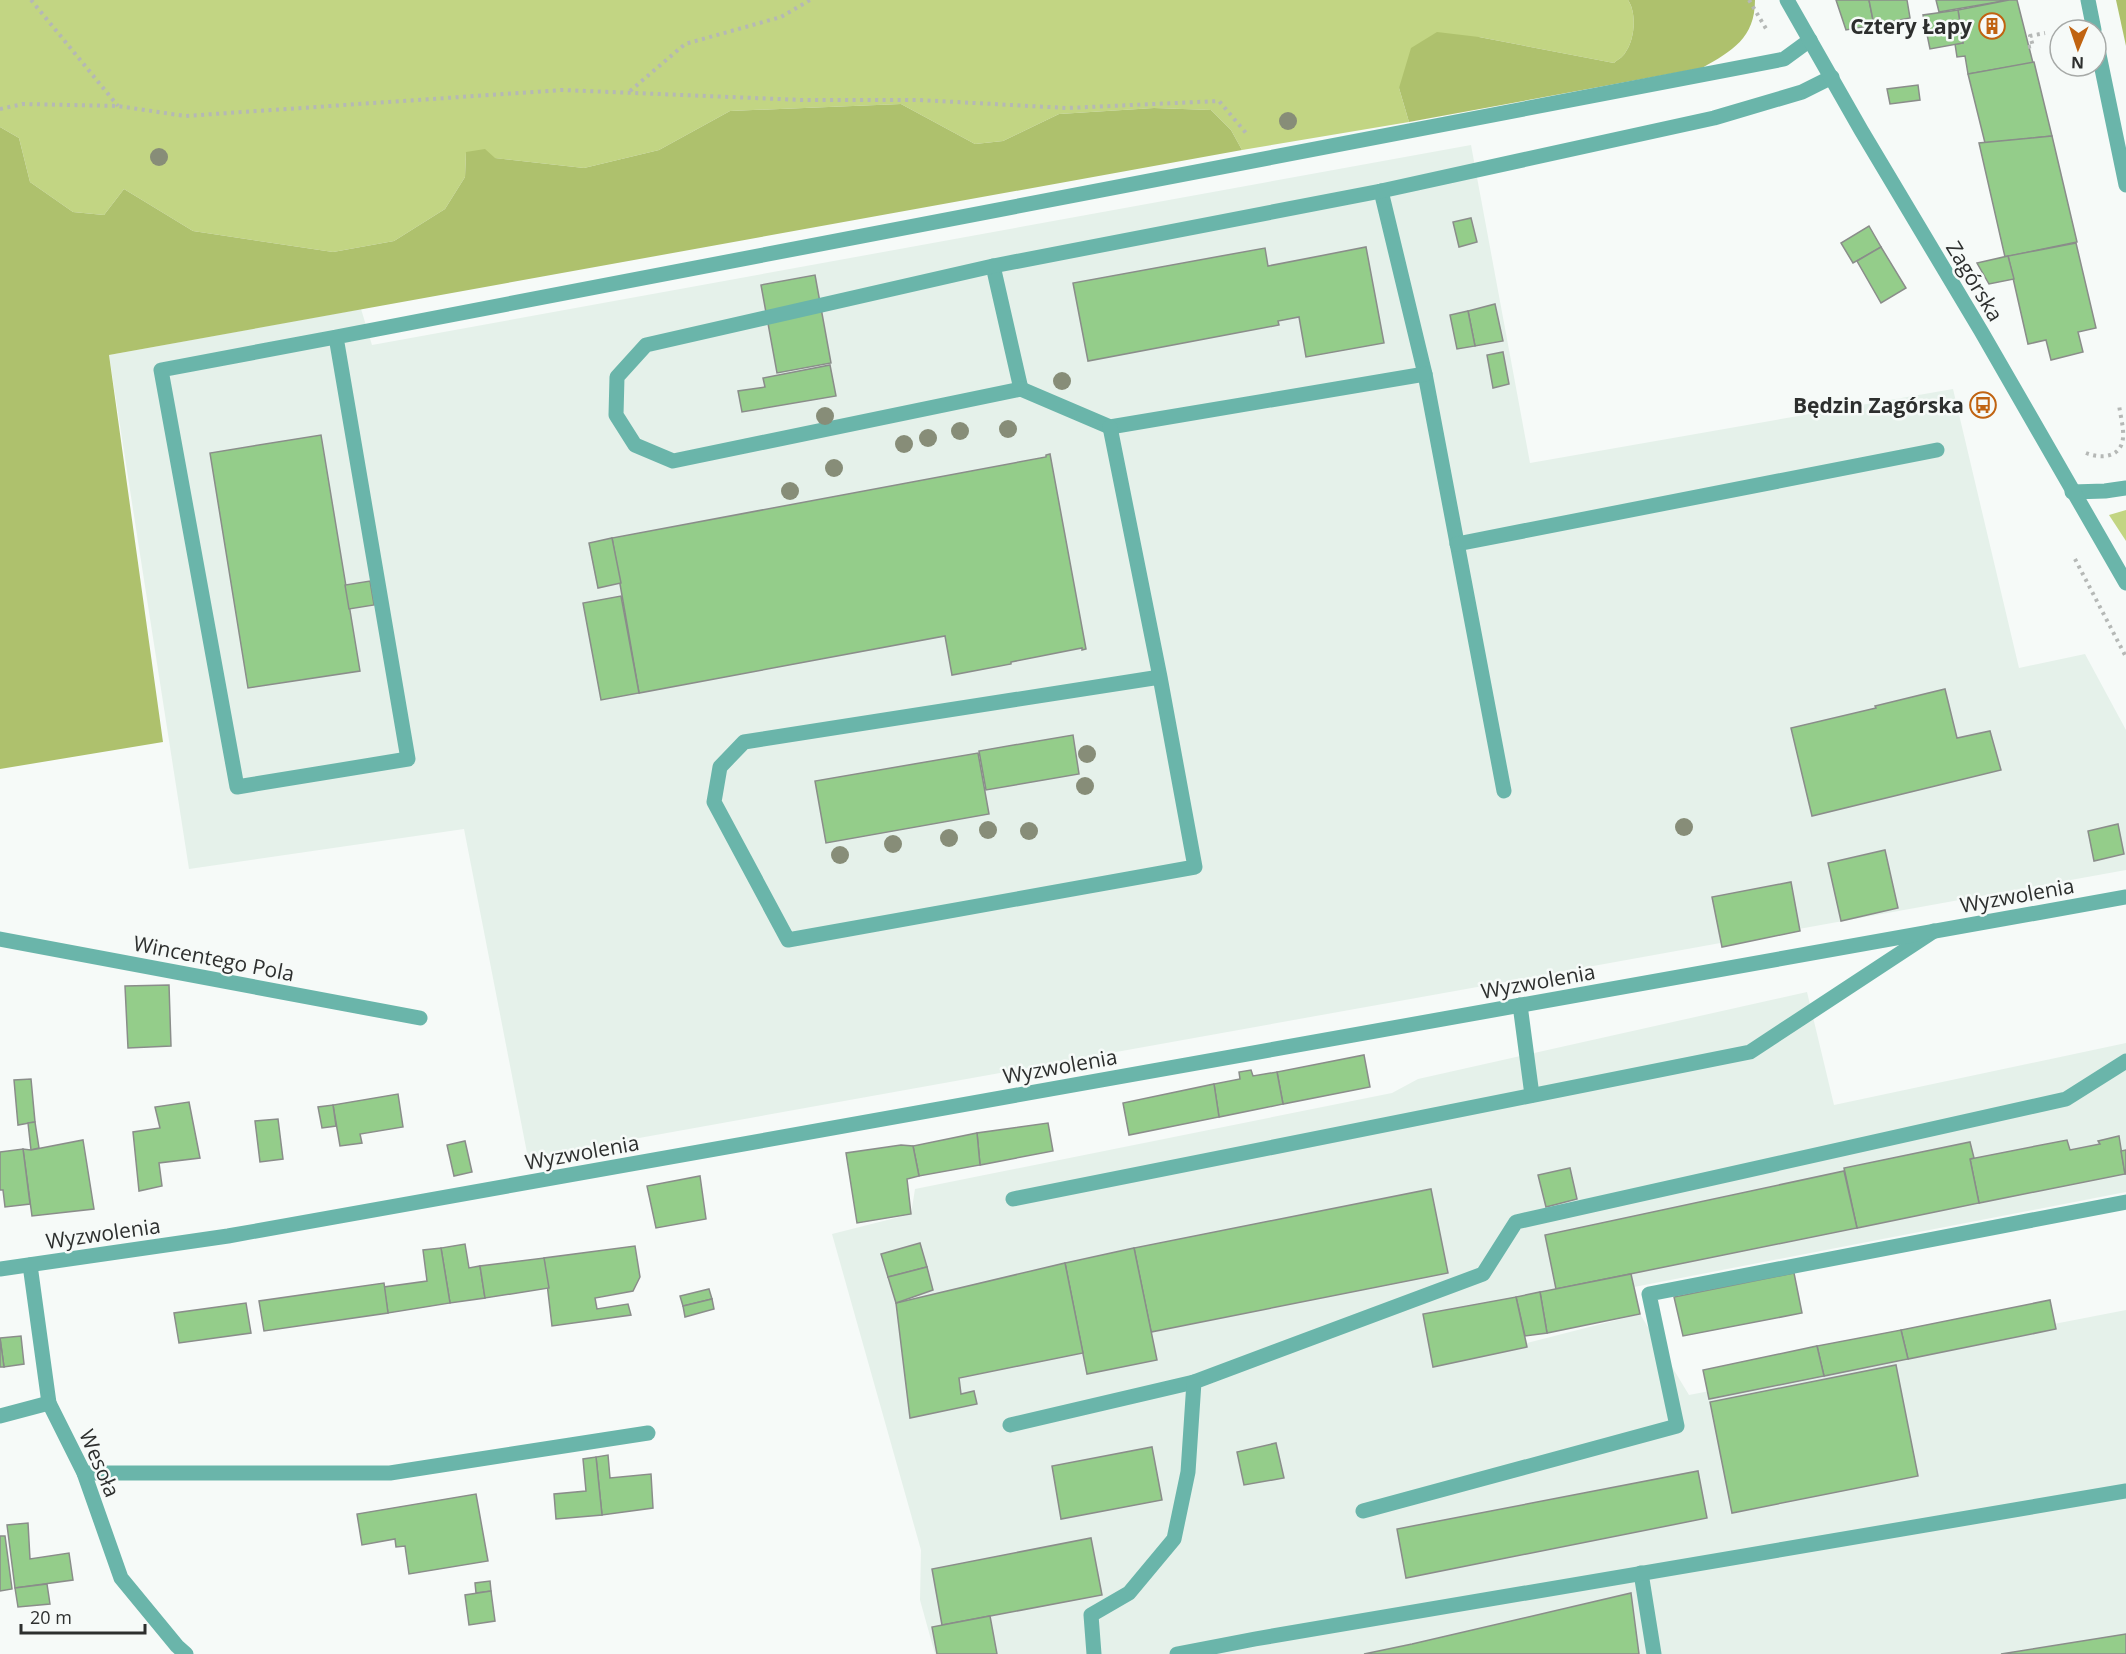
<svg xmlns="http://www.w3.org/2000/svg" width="2126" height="1654" font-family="'Open Sans',sans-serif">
  <rect width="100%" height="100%" fill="#f6faf8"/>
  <g fill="#e5f1ea">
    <polygon points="1471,145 1530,463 1953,389 2019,668 2085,654 2126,730 2126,870 528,1158 464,829 189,869 109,355 361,309 372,345"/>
    <polygon points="1807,992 1834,1105 2126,1043 2126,1192 1634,1287 1631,1274 1516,1297 1527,1343 1640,1314 1689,1395 2126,1310 2126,1654 935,1654 920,1600 921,1550 832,1234 911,1214 915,1189 1392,1093 1418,1079"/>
  </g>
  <g fill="#c2d583">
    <path d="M0,0H1628C1637,13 1635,40 1625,53C1623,57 1617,60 1614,63L1479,37L1399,88L1409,122L1242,150L1231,130L1211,110L1154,108L1059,114L1003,141L975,144L901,104L730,111L659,150L584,168L494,158L466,152L465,177L445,209L394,241L333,252L193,231L124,189L104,215L73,212L30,182L19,138L0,127Z"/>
    <polygon points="2126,510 2126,541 2109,515"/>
  </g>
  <g fill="#aec16d">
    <path d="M1628,0H1755C1755,38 1732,51 1702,68L1409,122L1399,88L1411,48L1437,32L1479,37L1614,63C1617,60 1623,57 1625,53C1635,40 1637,13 1628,0Z"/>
    <polygon points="2116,0 2126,0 2126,46"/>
    <polygon points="901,104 975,144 1003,141 1059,114 1154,108 1211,110 1231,130 1242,150 109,355 163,742 0,769 0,127 19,138 30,182 73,212 104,215 124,189 193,231 333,252 394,241 445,209 465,177 466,152 485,149 495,158 584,168 659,150 730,111"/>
  </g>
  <g fill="#94cd8a" stroke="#8a8d8a" stroke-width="1.5">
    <polygon points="1836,0 1869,0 1874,25 1846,30"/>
    <polygon points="1869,0 1907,0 1910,18 1874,25"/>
    <polygon points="1936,0 2009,0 1939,12"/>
    <polygon points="2009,0 2017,0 2033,63 1968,74 1965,56 1957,57 1955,44 1963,43 1958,10"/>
    <polygon points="1958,10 1963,43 1930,49 1923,15"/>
    <polygon points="2034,62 2052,136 1985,143 1968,74"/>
    <polygon points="1918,85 1920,100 1890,104 1887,89"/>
    <polygon points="2052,136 2077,242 2005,257 1979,143"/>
    <polygon points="1471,218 1477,242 1459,247 1453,222"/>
    <polygon points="1869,226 1881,247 1853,263 1841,243"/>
    <polygon points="2076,243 2096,328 2078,332 2083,352 2051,360 2046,340 2028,344 2008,256"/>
    <polygon points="1366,247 1384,343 1306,357 1299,317 1278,321 1279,325 1088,361 1073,283 1265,248 1268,266"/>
    <polygon points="1881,247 1906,288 1881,303 1857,261"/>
    <polygon points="2008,256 2014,279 1989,284 1977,263"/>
    <polygon points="815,275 831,363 777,373 761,285"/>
    <polygon points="1495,304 1503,341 1475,346 1468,311"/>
    <polygon points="1468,311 1475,346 1457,349 1450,315"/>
    <polygon points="1503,352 1509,384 1493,388 1487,355"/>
    <polygon points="830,365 836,396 742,412 738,391 765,387 763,378"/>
    <polygon points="321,435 360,671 248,688 210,453"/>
    <polygon points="1050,454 1086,649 1082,650 1082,648 1011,662 1011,664 952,675 945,636 639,693 612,538 1046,457 1046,455"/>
    <polygon points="612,538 621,583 598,588 589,543"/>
    <polygon points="370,581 374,605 349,609 345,585"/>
    <polygon points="621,596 639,693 601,700 583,603"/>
    <polygon points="1945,689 1957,738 1990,731 2001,770 1812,816 1791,728 1876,708 1875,706"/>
    <polygon points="1073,735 1079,774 986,790 979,751"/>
    <polygon points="978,753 989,814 826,843 815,781"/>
    <polygon points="2118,824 2124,854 2094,861 2088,831"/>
    <polygon points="1885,850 1898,908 1841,921 1828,863"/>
    <polygon points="1791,882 1800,931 1722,947 1712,897"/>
    <polygon points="169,985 171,1046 128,1048 125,986"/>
    <polygon points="1364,1055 1370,1087 1283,1104 1277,1072"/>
    <polygon points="1251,1070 1253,1076 1277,1072 1283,1104 1219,1117 1214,1084 1240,1079 1239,1072"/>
    <polygon points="31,1079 35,1122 18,1125 14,1080"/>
    <polygon points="1214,1084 1219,1117 1129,1135 1123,1103"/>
    <polygon points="398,1094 403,1127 360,1134 362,1143 340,1146 333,1105"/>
    <polygon points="189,1102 200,1158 159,1163 162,1186 139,1191 133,1132 160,1128 155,1107"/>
    <polygon points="333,1105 336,1126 322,1128 318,1107"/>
    <polygon points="278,1119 283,1159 260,1162 255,1121"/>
    <polygon points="35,1122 39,1148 31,1150 28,1123"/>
    <polygon points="1048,1123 1053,1151 980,1165 977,1133"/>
    <polygon points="977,1133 980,1165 919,1176 913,1146"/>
    <polygon points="2119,1136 2125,1174 1979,1203 1970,1159 2067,1140 2070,1150 2100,1144 2098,1141"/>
    <polygon points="83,1140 94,1209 32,1216 23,1149 31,1150"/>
    <polygon points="465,1141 472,1172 454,1176 447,1145"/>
    <polygon points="1970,1142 1974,1158 1970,1159 1979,1203 1857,1228 1844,1168"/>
    <polygon points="901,1145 913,1146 919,1176 907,1179 911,1214 857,1223 846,1153"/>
    <polygon points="23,1149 30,1204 5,1207 3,1190 0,1190 0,1152"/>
    <polygon points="2126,1150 2126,1174 2125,1174 2121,1151"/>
    <polygon points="1570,1168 1577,1199 1546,1207 1538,1175"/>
    <polygon points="1844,1171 1857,1228 1556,1289 1545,1235"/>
    <polygon points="700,1176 706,1219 656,1228 647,1186"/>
    <polygon points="1431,1189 1448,1273 1151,1332 1134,1248"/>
    <polygon points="920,1243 927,1267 888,1277 881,1254"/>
    <polygon points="465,1244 469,1268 480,1266 485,1298 450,1303 441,1248"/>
    <polygon points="635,1246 640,1277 633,1291 595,1298 597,1309 628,1304 631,1315 552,1326 544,1258"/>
    <polygon points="441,1248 450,1303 388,1313 384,1287 427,1281 423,1250"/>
    <polygon points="1134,1248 1157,1360 1087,1374 1065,1263"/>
    <polygon points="544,1258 549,1288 485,1298 480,1266"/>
    <polygon points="1065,1263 1083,1353 959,1378 961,1394 974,1391 977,1404 910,1418 896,1303"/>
    <polygon points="927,1267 933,1290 896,1303 888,1277"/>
    <polygon points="1794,1273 1802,1313 1683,1336 1674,1297"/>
    <polygon points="1631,1274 1640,1314 1547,1333 1540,1292"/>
    <polygon points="384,1283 388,1313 264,1331 259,1301"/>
    <polygon points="709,1289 712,1299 683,1306 680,1296"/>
    <polygon points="1540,1292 1547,1333 1525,1336 1516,1297"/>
    <polygon points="1516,1297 1527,1347 1433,1367 1423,1314"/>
    <polygon points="712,1299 714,1309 685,1317 683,1306"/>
    <polygon points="2050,1300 2056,1329 1908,1359 1901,1330"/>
    <polygon points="246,1303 251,1333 179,1343 174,1313"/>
    <polygon points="1901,1330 1908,1359 1824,1376 1817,1346"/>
    <polygon points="21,1336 24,1364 4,1367 0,1338"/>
    <polygon points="0,1338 4,1367 0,1367"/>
    <polygon points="1817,1346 1824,1376 1709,1399 1703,1370"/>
    <polygon points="1896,1365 1918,1476 1732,1513 1710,1402"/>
    <polygon points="1276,1443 1284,1478 1244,1485 1237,1452"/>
    <polygon points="1152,1447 1162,1500 1061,1519 1052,1466"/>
    <polygon points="608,1455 610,1478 651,1474 653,1508 602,1515 596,1457"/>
    <polygon points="596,1457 602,1515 556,1519 554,1494 586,1491 583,1459"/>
    <polygon points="1698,1471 1707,1518 1406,1578 1397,1529"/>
    <polygon points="476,1494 488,1561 409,1574 405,1546 396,1547 395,1539 362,1545 357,1514"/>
    <polygon points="28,1523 30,1559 69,1553 73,1580 15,1588 7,1525"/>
    <polygon points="0,1536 5,1536 12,1589 0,1591"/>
    <polygon points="1091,1538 1102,1595 942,1625 932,1569"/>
    <polygon points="490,1581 491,1591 476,1593 475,1583"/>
    <polygon points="47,1584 50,1604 18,1607 15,1588"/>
    <polygon points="491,1591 495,1621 469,1625 465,1595"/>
    <polygon points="1631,1593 1639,1654 1364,1654 1412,1644"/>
    <polygon points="990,1616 997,1654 937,1654 932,1627"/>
    <polygon points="2126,1634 2126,1654 2001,1654"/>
  </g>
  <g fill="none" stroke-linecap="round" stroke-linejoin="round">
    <g stroke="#b5b8b6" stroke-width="4" stroke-dasharray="3 4.5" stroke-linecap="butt">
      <polyline points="31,0 118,106"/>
      <polyline points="1749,0 1768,32"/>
      <polyline points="2028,47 2033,46 2030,36 2045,33"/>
      <polyline points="630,91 685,44 781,17 810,0"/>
      <polyline points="0,109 23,104 118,106 185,116 562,90 802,100 919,100 1067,108 1219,101 1246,133"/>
      <path d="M2086,453C2101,459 2121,458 2123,438C2124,427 2120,415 2119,404"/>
      <polyline points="2075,559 2126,657"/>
    </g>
    <g stroke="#6ab5aa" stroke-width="15">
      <polyline points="1381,191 1425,374 1504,791"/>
      <polyline points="993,266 1021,389"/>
      <polyline points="336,337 161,370 237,787 408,759 336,337 1784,59 1810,40"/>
      <polyline points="1425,374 1110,427 1021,389 673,461 635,445 616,415 617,377 646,345 993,266 1381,191 1714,118 1802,92 1832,77"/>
      <polyline points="1110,427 1160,677 1195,867 788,940 714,802 720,767 744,742 1160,677"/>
      <polyline points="1457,544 1937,450"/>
      <polyline points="1520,1005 1532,1095"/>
      <polyline points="1013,1199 1750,1052 1934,931"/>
      <polyline points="1010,1425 1194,1382"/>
      <polyline points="84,1473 390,1473 648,1433"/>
      <polyline points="1363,1511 1677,1426 1649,1294 2126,1202"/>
      <polyline points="1641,1573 1654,1654"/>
      <polyline points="1094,1654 1091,1615 1129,1593 1174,1539 1188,1472 1194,1382 1483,1274 1516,1222 2066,1099 2126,1061"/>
      <polyline points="1177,1654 1255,1639 2126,1491"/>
    </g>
    <g stroke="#6ab5aa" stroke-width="15">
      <polyline points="2072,492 2105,491 2126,488"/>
      <polyline points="0,939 420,1018"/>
      <polyline points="30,1265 49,1403 84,1473 121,1578 177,1646 186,1654"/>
      <polyline points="0,1269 228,1236 2126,897"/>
      <polyline points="0,1416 49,1403"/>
    </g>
    <g stroke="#6ab5aa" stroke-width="15">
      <polyline points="1787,0 1861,130 1981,331 2126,583"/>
      <polyline points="2088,0 2094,30"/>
      <polyline points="2096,40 2126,185"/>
    </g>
  </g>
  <g fill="#878d78">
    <circle cx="1288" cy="121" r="9"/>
    <circle cx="159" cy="157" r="9"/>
    <circle cx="1062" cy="381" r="9"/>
    <circle cx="825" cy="416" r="9"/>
    <circle cx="1008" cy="429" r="9"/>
    <circle cx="960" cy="431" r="9"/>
    <circle cx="928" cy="438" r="9"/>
    <circle cx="904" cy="444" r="9"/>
    <circle cx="834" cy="468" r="9"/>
    <circle cx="790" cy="491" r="9"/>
    <circle cx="1087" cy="754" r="9"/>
    <circle cx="1085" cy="786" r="9"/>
    <circle cx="1684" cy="827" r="9"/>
    <circle cx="988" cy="830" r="9"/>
    <circle cx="1029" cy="831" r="9"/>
    <circle cx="949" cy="838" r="9"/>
    <circle cx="893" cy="844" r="9"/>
    <circle cx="840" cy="855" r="9"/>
  </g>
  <defs>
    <g id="building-ring" transform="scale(1.35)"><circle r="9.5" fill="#f6faf8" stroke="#c06311" stroke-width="1.5"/><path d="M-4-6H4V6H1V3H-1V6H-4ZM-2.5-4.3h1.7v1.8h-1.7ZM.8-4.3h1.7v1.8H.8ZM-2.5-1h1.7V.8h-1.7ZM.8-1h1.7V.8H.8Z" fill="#c06311"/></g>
    <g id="bus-ring" transform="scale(1.35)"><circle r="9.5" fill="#f6faf8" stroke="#c06311" stroke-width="1.5"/><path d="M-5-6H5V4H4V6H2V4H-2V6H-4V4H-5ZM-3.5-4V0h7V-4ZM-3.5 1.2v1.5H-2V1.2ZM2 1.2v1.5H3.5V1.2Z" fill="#c06311"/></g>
  </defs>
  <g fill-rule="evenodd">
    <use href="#building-ring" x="1992" y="26"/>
    <use href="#bus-ring" x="1983" y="405"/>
  </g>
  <g text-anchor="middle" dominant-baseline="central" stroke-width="5" stroke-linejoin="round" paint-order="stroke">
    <g font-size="21" font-weight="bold" fill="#2d2f2e" stroke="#f6faf8" text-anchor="end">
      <text x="1972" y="26">Cztery Łapy</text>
      <text x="1964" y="405">Będzin Zagórska</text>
    </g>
    <g font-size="21" fill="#2d2f2e" stroke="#f6faf8">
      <text transform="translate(1975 281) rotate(59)">Zagórska</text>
      <text transform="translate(2017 895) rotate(-10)">Wyzwolenia</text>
      <text transform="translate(214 958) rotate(11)">Wincentego Pola</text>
      <text transform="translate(1538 981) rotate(-10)">Wyzwolenia</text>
      <text transform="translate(1060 1066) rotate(-10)">Wyzwolenia</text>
      <text transform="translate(582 1152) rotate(-10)">Wyzwolenia</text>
      <text transform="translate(103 1233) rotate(-8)">Wyzwolenia</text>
      <text transform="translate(100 1463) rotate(67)">Wesoła</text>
    </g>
  </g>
  <g transform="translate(2078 48) rotate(182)"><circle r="28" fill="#f6faf8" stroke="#a6a9a7" stroke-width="1.5"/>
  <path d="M0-4.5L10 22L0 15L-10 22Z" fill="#c06311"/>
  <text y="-9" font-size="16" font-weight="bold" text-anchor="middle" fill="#2d2f2e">N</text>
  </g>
  <path d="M21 1624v9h124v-9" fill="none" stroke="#2d2f2e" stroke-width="3"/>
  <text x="30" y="1624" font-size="18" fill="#2d2f2e" stroke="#f6faf8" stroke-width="4.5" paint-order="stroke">20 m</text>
</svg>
